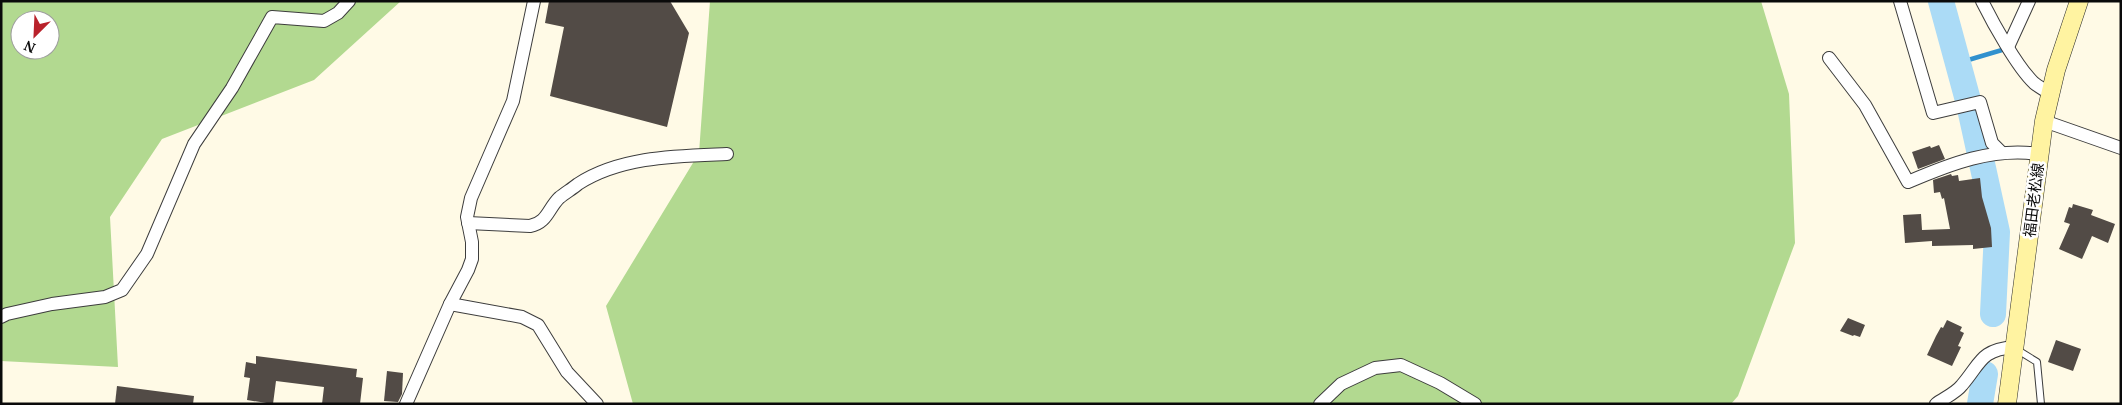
<svg xmlns="http://www.w3.org/2000/svg" width="2122" height="405" font-family="'PT Serif','Noto Sans JP',serif">
  <rect width="100%" height="100%" fill="#fffae6"/>
  <g fill="#b2d990" fill-rule="evenodd">
    <path d="M1,1H401L314,80L162,139L110,217L118,367L1,361ZM20,20H50V50H20Z"/>
    <polygon points="710,1 1761,1 1789,94 1795,243 1738,396 1731,404 633,404 606,306 699,153"/>
  </g>
  <g fill="none" stroke-linecap="round" stroke-linejoin="round">
    <polyline stroke="#3191ce" stroke-width="4.5" points="1958,63 2002,50"/>
    <g stroke="#abdbf6" stroke-width="26">
      <polyline points="1941,1 1969,104 1997,232 1993,314"/>
      <polyline points="1980,404 1985,374"/>
    </g>
  </g>
  <g fill="#524b46">
    <polygon points="549,1 670,1 689,33 667,127 550,96 564,27 545,23"/>
    <polygon points="1939,145 1945,159 1918,169 1912,152 1930,146 1931,148"/>
    <polygon points="1951,174 1952,176 1958,175 1959,181 1980,178 1982,197 1991,228 1992,247 1973,249 1973,245 1932,246 1932,241 1905,243 1903,215 1921,214 1922,230 1950,229 1944,198 1942,199 1940,192 1934,193 1933,180"/>
    <polygon points="2073,204 2093,210 2091,215 2115,224 2108,243 2092,236 2082,259 2059,249 2070,224 2064,222 2069,207 2072,208"/>
    <polygon points="1848,318 1865,325 1860,337 1854,335 1853,336 1840,331"/>
    <polygon points="1947,320 1962,327 1960,331 1964,333 1958,346 1961,347 1952,366 1927,355 1936,336 1941,327 1943,328"/>
    <polygon points="2056,340 2081,349 2073,371 2048,362"/>
    <polygon points="256,356 357,369 356,377 363,378 360,404 322,404 324,387 276,381 273,404 247,400 250,378 244,377 246,362 256,364"/>
    <polygon points="387,371 403,373 402,394 398,402 384,401"/>
    <polygon points="117,386 194,396 193,404 115,404"/>
  </g>
  <g fill="none" stroke-linecap="round" stroke-linejoin="round">
    <g stroke="#3d3d3d" stroke-width="8">
      <polyline id="service" points="2016,349 2037,362 2041,404"/>
    </g>
    <g stroke="#3d3d3d" stroke-width="14">
      <g id="minor">
        <polyline points="1900,1 1933,113 1980,102 1992,143 2001,152"/>
        <path d="M1982,1C1993,23 2017,67 2034,83C2039,87 2045,90 2050,94"/>
        <polyline points="2008,47 2029,1"/>
        <path d="M1829,58L1865,105L1908,182C1950,164 1993,147 2039,154"/>
        <polyline points="2044,121 2121,148"/>
        <path d="M468,223L530,226C547,223 548,209 559,198C565,193 572,189 578,184C621,156 678,156 727,154"/>
        <polyline points="450,304 522,317 538,325 567,372 597,404"/>
        <polyline points="1,317 7,314 52,304 105,297 122,290 147,254 194,144 232,88 272,17 324,21 338,13 349,1"/>
        <polyline points="406,404 450,304 468,270 472,259 472,242 467,217 471,198 513,101 534,1"/>
        <polyline points="1320,404 1341,384 1375,368 1401,365 1440,383 1475,404"/>
        <path d="M1936,404C1944,398 1956,393 1962,385C1981,363 1980,350 2014,347"/>
      </g>
    </g>
    <g stroke="#2c2c2c" stroke-width="19">
      <polyline id="secondary" points="2007,404 2044,121 2056,70 2079,1"/>
    </g>
    <use href="#service" stroke="#fff" stroke-width="6"/>
    <use href="#minor" stroke="#fff" stroke-width="12"/>
    <use href="#secondary" stroke="#fff3a1" stroke-width="18"/>
  </g>
  <g text-anchor="middle" dominant-baseline="central" stroke-width="5" stroke-linejoin="round" paint-order="stroke">
    <g font-size="15" fill="#0a0a0a" stroke="#fff">
      <text transform="translate(2033 200) rotate(-83)">福田老松線</text>
    </g>
  </g>
  <rect width="2122" height="405" fill="none" stroke="#0a0a0a" stroke-width="5"/>
  <g transform="translate(35 35) rotate(204)"><circle r="24" fill="#ffffff" stroke="#9d9d9d"/>
  <path d="M0-4L9 19L0 12L-9 19Z" fill="#b9222b"/>
  <text y="-8" font-size="14" font-weight="bold" text-anchor="middle" fill="#0a0a0a">N</text>
  </g>
</svg>
